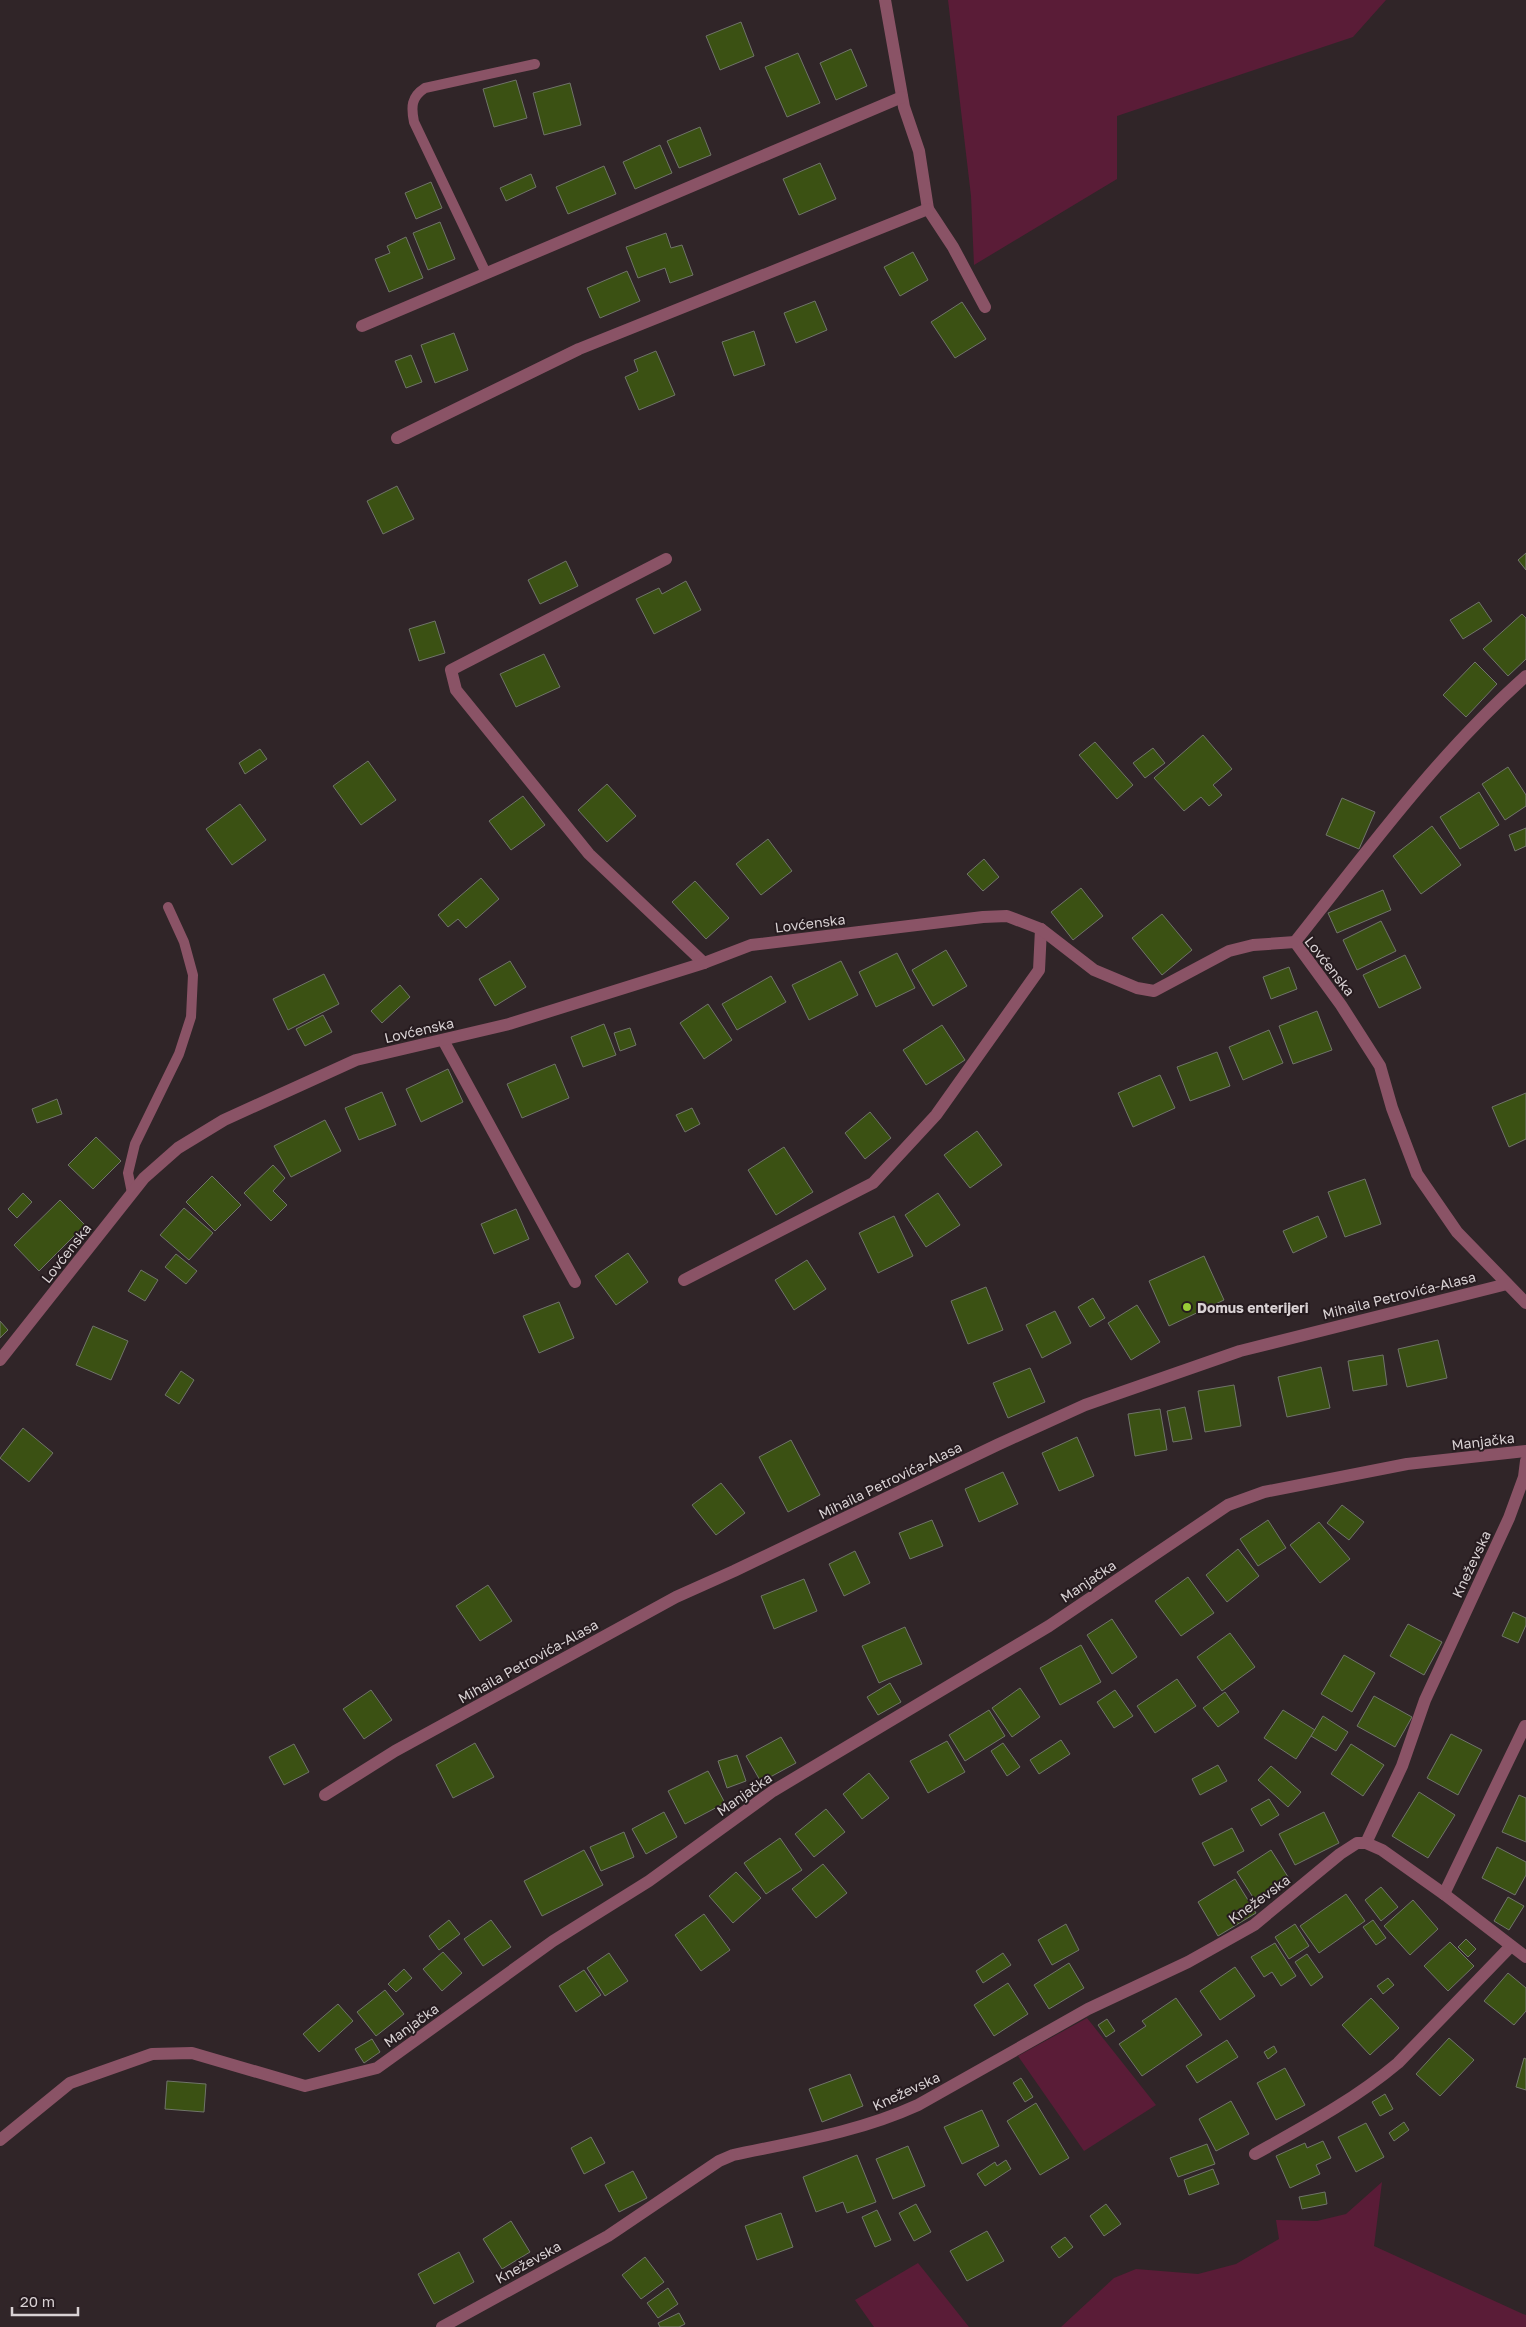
<svg xmlns="http://www.w3.org/2000/svg" width="1526" height="2327" font-family="'Golos Text',sans-serif">
  <rect width="100%" height="100%" fill="#302528"/>
  <g fill="#5a1c37">
    <polygon points="948,0 1386,0 1353,37 1117,116 1117,179 974,265 971,196"/>
    <polygon points="1087,2018 1156,2105 1084,2151 1018,2056"/>
    <polygon points="1382,2182 1374,2246 1523,2314 1526,2315 1526,2327 1061,2327 1114,2278 1136,2269 1198,2274 1236,2264 1279,2239 1276,2220 1317,2221 1346,2214"/>
    <polygon points="918,2263 969,2327 874,2327 855,2300"/>
  </g>
  <g fill="#3b5113" stroke="#70746a">
    <polygon points="741,22 754,56 720,70 706,36"/>
    <polygon points="851,49 867,86 836,100 820,63"/>
    <polygon points="798,53 820,103 787,117 765,67"/>
    <polygon points="516,80 527,118 494,127 483,89"/>
    <polygon points="570,83 581,125 544,135 533,93"/>
    <polygon points="700,127 711,155 679,168 667,141"/>
    <polygon points="660,145 672,173 635,189 623,162"/>
    <polygon points="820,163 836,199 799,215 783,179"/>
    <polygon points="604,166 616,194 568,214 556,187"/>
    <polygon points="531,174 536,187 506,201 500,188"/>
    <polygon points="431,182 442,208 416,219 405,193"/>
    <polygon points="440,222 455,259 428,270 413,233"/>
    <polygon points="666,233 671,248 682,245 693,275 670,283 665,268 638,278 626,247"/>
    <polygon points="406,237 423,278 389,292 375,259 390,253 387,246"/>
    <polygon points="913,252 928,280 900,296 884,267"/>
    <polygon points="627,271 640,301 600,318 587,288"/>
    <polygon points="815,301 827,330 796,343 784,313"/>
    <polygon points="962,302 986,339 955,358 931,322"/>
    <polygon points="754,331 765,365 734,376 722,342"/>
    <polygon points="454,333 468,370 435,383 421,345"/>
    <polygon points="656,351 675,395 639,410 625,377 638,371 634,360"/>
    <polygon points="411,355 422,382 406,388 395,361"/>
    <polygon points="397,486 414,519 383,534 367,501"/>
    <polygon points="1526,553 1526,570 1518,560"/>
    <polygon points="566,561 578,586 540,604 528,580"/>
    <polygon points="686,581 701,610 654,634 636,599 659,588 662,594"/>
    <polygon points="1479,602 1492,621 1463,639 1450,620"/>
    <polygon points="1522,614 1526,618 1526,659 1508,676 1483,649"/>
    <polygon points="435,621 445,653 419,661 409,629"/>
    <polygon points="544,654 560,687 516,707 500,674"/>
    <polygon points="1475,662 1497,684 1466,717 1443,695"/>
    <polygon points="1203,735 1232,769 1213,785 1222,795 1209,806 1201,797 1184,811 1154,778"/>
    <polygon points="1095,742 1133,785 1117,799 1079,755"/>
    <polygon points="1153,748 1165,763 1145,778 1133,763"/>
    <polygon points="260,749 267,759 245,774 239,763"/>
    <polygon points="368,761 396,800 361,825 333,786"/>
    <polygon points="1508,767 1526,795 1526,806 1505,820 1482,784"/>
    <polygon points="607,784 636,816 607,842 578,810"/>
    <polygon points="1479,792 1499,825 1460,849 1440,817"/>
    <polygon points="523,796 545,825 511,850 489,821"/>
    <polygon points="1342,798 1375,812 1359,849 1326,835"/>
    <polygon points="240,804 266,840 232,865 206,829"/>
    <polygon points="1432,826 1461,865 1421,894 1393,856"/>
    <polygon points="1526,828 1526,846 1515,851 1509,835"/>
    <polygon points="768,839 792,871 761,895 736,864"/>
    <polygon points="984,859 999,877 983,891 967,874"/>
    <polygon points="481,878 499,899 466,928 458,919 448,927 438,915"/>
    <polygon points="695,881 729,918 706,939 672,902"/>
    <polygon points="1081,888 1103,916 1073,940 1051,912"/>
    <polygon points="1383,890 1391,910 1337,933 1328,913"/>
    <polygon points="1162,914 1192,950 1162,975 1132,938"/>
    <polygon points="1381,921 1396,951 1357,970 1343,940"/>
    <polygon points="946,950 967,986 933,1006 912,970"/>
    <polygon points="897,953 915,988 876,1007 859,972"/>
    <polygon points="1405,955 1421,988 1379,1008 1363,975"/>
    <polygon points="510,961 526,987 495,1006 479,979"/>
    <polygon points="841,961 858,995 809,1020 792,985"/>
    <polygon points="1289,967 1297,989 1271,999 1263,977"/>
    <polygon points="324,974 339,1004 288,1030 273,999"/>
    <polygon points="771,976 786,1002 737,1030 722,1004"/>
    <polygon points="400,985 410,997 382,1023 371,1011"/>
    <polygon points="708,1004 732,1040 704,1059 680,1023"/>
    <polygon points="1317,1011 1332,1050 1293,1064 1279,1026"/>
    <polygon points="323,1015 332,1032 305,1046 296,1029"/>
    <polygon points="604,1024 616,1055 583,1067 571,1037"/>
    <polygon points="942,1025 965,1060 926,1085 903,1050"/>
    <polygon points="630,1028 636,1045 620,1051 614,1033"/>
    <polygon points="1269,1030 1283,1063 1243,1080 1229,1047"/>
    <polygon points="1217,1052 1230,1086 1190,1101 1177,1067"/>
    <polygon points="555,1064 569,1098 522,1118 507,1084"/>
    <polygon points="448,1069 463,1102 421,1122 406,1089"/>
    <polygon points="1160,1075 1175,1108 1133,1127 1118,1093"/>
    <polygon points="382,1092 396,1125 359,1140 345,1108"/>
    <polygon points="1526,1093 1526,1139 1509,1147 1492,1107"/>
    <polygon points="57,1099 62,1114 37,1123 32,1109"/>
    <polygon points="692,1108 700,1124 685,1132 676,1115"/>
    <polygon points="870,1112 891,1138 865,1159 845,1133"/>
    <polygon points="325,1120 341,1151 291,1177 274,1146"/>
    <polygon points="977,1131 1002,1165 970,1188 944,1155"/>
    <polygon points="96,1137 121,1161 93,1189 68,1165"/>
    <polygon points="784,1147 813,1192 776,1215 748,1170"/>
    <polygon points="273,1165 285,1178 273,1191 287,1205 271,1221 244,1193"/>
    <polygon points="212,1176 241,1205 215,1231 186,1202"/>
    <polygon points="1365,1179 1381,1224 1345,1237 1328,1192"/>
    <polygon points="23,1193 32,1202 17,1218 8,1209"/>
    <polygon points="938,1193 960,1225 926,1247 905,1215"/>
    <polygon points="60,1200 85,1225 39,1271 14,1245"/>
    <polygon points="184,1208 213,1233 189,1260 160,1235"/>
    <polygon points="516,1209 529,1239 494,1254 481,1224"/>
    <polygon points="894,1216 913,1256 878,1273 859,1233"/>
    <polygon points="1318,1216 1327,1237 1293,1253 1283,1231"/>
    <polygon points="628,1253 648,1282 616,1305 595,1276"/>
    <polygon points="176,1254 197,1271 186,1284 165,1267"/>
    <polygon points="1204,1256 1224,1300 1169,1326 1149,1281"/>
    <polygon points="807,1260 826,1289 794,1310 775,1280"/>
    <polygon points="141,1270 158,1280 145,1301 128,1291"/>
    <polygon points="986,1287 1003,1330 968,1344 951,1301"/>
    <polygon points="1093,1298 1105,1318 1090,1327 1078,1307"/>
    <polygon points="559,1302 574,1338 539,1353 523,1316"/>
    <polygon points="1137,1305 1160,1342 1131,1360 1108,1323"/>
    <polygon points="1055,1311 1071,1343 1042,1358 1026,1325"/>
    <polygon points="0,1321 8,1330 0,1338"/>
    <polygon points="93,1326 128,1341 111,1380 76,1365"/>
    <polygon points="1438,1340 1447,1378 1407,1387 1398,1349"/>
    <polygon points="1383,1355 1387,1385 1353,1391 1348,1361"/>
    <polygon points="1321,1367 1330,1408 1287,1417 1278,1377"/>
    <polygon points="1030,1368 1045,1402 1008,1418 993,1383"/>
    <polygon points="181,1371 194,1380 179,1404 165,1395"/>
    <polygon points="1234,1385 1241,1426 1205,1432 1198,1391"/>
    <polygon points="1185,1407 1192,1439 1173,1442 1167,1411"/>
    <polygon points="1160,1409 1167,1450 1135,1456 1128,1414"/>
    <polygon points="23,1428 53,1453 29,1482 0,1458"/>
    <polygon points="1077,1437 1094,1476 1059,1491 1042,1453"/>
    <polygon points="791,1440 820,1495 788,1512 759,1457"/>
    <polygon points="1003,1472 1018,1504 979,1522 965,1489"/>
    <polygon points="721,1483 745,1513 716,1535 692,1505"/>
    <polygon points="1342,1505 1364,1522 1349,1540 1327,1523"/>
    <polygon points="932,1520 943,1546 910,1559 899,1533"/>
    <polygon points="1268,1520 1286,1548 1258,1566 1240,1539"/>
    <polygon points="1319,1522 1350,1559 1320,1583 1290,1545"/>
    <polygon points="1238,1549 1259,1576 1227,1602 1206,1575"/>
    <polygon points="855,1551 870,1583 844,1596 829,1564"/>
    <polygon points="1188,1577 1214,1613 1181,1636 1155,1601"/>
    <polygon points="804,1579 817,1611 774,1629 761,1596"/>
    <polygon points="488,1585 512,1621 480,1641 456,1606"/>
    <polygon points="1513,1612 1526,1618 1526,1625 1518,1643 1502,1636"/>
    <polygon points="1112,1619 1137,1657 1112,1674 1087,1635"/>
    <polygon points="1408,1624 1442,1642 1424,1675 1390,1656"/>
    <polygon points="905,1627 922,1664 879,1683 862,1646"/>
    <polygon points="1230,1633 1255,1667 1222,1691 1197,1657"/>
    <polygon points="1081,1645 1101,1682 1060,1705 1040,1668"/>
    <polygon points="1344,1655 1375,1673 1352,1712 1321,1694"/>
    <polygon points="1177,1679 1196,1706 1155,1733 1137,1706"/>
    <polygon points="890,1683 901,1702 878,1715 867,1697"/>
    <polygon points="1020,1688 1040,1717 1012,1737 992,1708"/>
    <polygon points="371,1690 392,1720 364,1739 343,1709"/>
    <polygon points="1115,1690 1133,1716 1114,1728 1097,1702"/>
    <polygon points="1225,1692 1239,1712 1218,1727 1203,1708"/>
    <polygon points="1374,1696 1412,1717 1395,1747 1357,1726"/>
    <polygon points="989,1710 1005,1736 965,1761 949,1735"/>
    <polygon points="1283,1710 1315,1730 1296,1759 1264,1738"/>
    <polygon points="1323,1716 1348,1732 1336,1751 1311,1736"/>
    <polygon points="1451,1734 1482,1750 1458,1795 1427,1778"/>
    <polygon points="781,1737 796,1763 761,1782 746,1756"/>
    <polygon points="1061,1740 1070,1754 1039,1774 1030,1760"/>
    <polygon points="947,1741 965,1772 928,1793 910,1761"/>
    <polygon points="475,1743 494,1777 453,1798 436,1765"/>
    <polygon points="1003,1743 1020,1767 1007,1776 991,1751"/>
    <polygon points="294,1744 309,1772 284,1785 269,1757"/>
    <polygon points="1351,1744 1384,1765 1363,1796 1331,1774"/>
    <polygon points="737,1755 746,1781 727,1788 718,1761"/>
    <polygon points="1218,1765 1227,1781 1200,1795 1192,1779"/>
    <polygon points="1271,1766 1301,1792 1288,1807 1258,1780"/>
    <polygon points="708,1771 725,1803 685,1824 668,1791"/>
    <polygon points="869,1773 889,1798 862,1819 843,1794"/>
    <polygon points="1419,1792 1455,1815 1428,1858 1392,1836"/>
    <polygon points="1519,1795 1526,1798 1526,1842 1502,1832"/>
    <polygon points="1269,1799 1279,1815 1261,1826 1251,1809"/>
    <polygon points="826,1809 845,1832 814,1857 795,1834"/>
    <polygon points="664,1812 677,1837 646,1854 632,1829"/>
    <polygon points="1324,1812 1339,1843 1295,1865 1279,1834"/>
    <polygon points="1232,1828 1244,1851 1214,1866 1202,1843"/>
    <polygon points="624,1832 634,1857 601,1871 590,1847"/>
    <polygon points="780,1838 802,1870 766,1894 744,1863"/>
    <polygon points="1497,1847 1526,1862 1526,1875 1515,1895 1482,1878"/>
    <polygon points="584,1850 603,1885 542,1916 524,1881"/>
    <polygon points="1271,1850 1290,1880 1256,1902 1237,1872"/>
    <polygon points="823,1864 847,1893 816,1918 792,1889"/>
    <polygon points="736,1872 761,1898 733,1923 709,1896"/>
    <polygon points="1235,1879 1256,1913 1218,1936 1198,1902"/>
    <polygon points="1381,1887 1398,1907 1381,1921 1365,1900"/>
    <polygon points="1346,1894 1365,1921 1319,1953 1300,1926"/>
    <polygon points="1508,1897 1524,1906 1509,1930 1494,1921"/>
    <polygon points="1413,1900 1438,1929 1410,1955 1384,1926"/>
    <polygon points="704,1914 730,1950 701,1971 675,1935"/>
    <polygon points="449,1920 460,1934 439,1950 429,1936"/>
    <polygon points="491,1920 511,1947 483,1966 464,1939"/>
    <polygon points="1373,1920 1386,1938 1376,1945 1363,1927"/>
    <polygon points="1066,1924 1079,1950 1052,1965 1038,1940"/>
    <polygon points="1295,1924 1309,1946 1289,1959 1275,1937"/>
    <polygon points="1466,1939 1476,1949 1468,1957 1458,1947"/>
    <polygon points="1450,1942 1474,1966 1448,1991 1424,1966"/>
    <polygon points="1275,1943 1296,1976 1281,1986 1272,1972 1264,1977 1251,1957"/>
    <polygon points="443,1952 462,1973 442,1991 423,1969"/>
    <polygon points="609,1953 628,1981 605,1996 587,1968"/>
    <polygon points="1003,1953 1011,1965 983,1983 976,1971"/>
    <polygon points="1307,1954 1323,1977 1311,1986 1295,1962"/>
    <polygon points="1069,1963 1084,1988 1049,2009 1034,1985"/>
    <polygon points="1235,1967 1255,1996 1220,2020 1200,1991"/>
    <polygon points="404,1969 412,1978 396,1992 388,1984"/>
    <polygon points="584,1970 601,1995 576,2012 559,1986"/>
    <polygon points="1508,1973 1526,1988 1526,2011 1514,2025 1484,2001"/>
    <polygon points="1388,1978 1394,1985 1383,1994 1377,1986"/>
    <polygon points="1008,1983 1028,2014 994,2036 974,2005"/>
    <polygon points="385,1990 404,2014 376,2036 357,2012"/>
    <polygon points="1176,1998 1202,2035 1142,2076 1119,2044 1146,2026 1142,2021"/>
    <polygon points="1371,1998 1399,2028 1370,2055 1342,2025"/>
    <polygon points="338,2004 353,2021 319,2052 303,2034"/>
    <polygon points="1107,2019 1115,2031 1106,2037 1098,2025"/>
    <polygon points="1449,2038 1474,2060 1440,2096 1416,2074"/>
    <polygon points="372,2039 380,2052 364,2063 355,2049"/>
    <polygon points="1227,2040 1238,2057 1197,2083 1186,2066"/>
    <polygon points="1274,2046 1277,2052 1268,2059 1264,2052"/>
    <polygon points="1524,2058 1526,2059 1526,2090 1516,2087"/>
    <polygon points="1285,2068 1305,2105 1276,2120 1257,2083"/>
    <polygon points="850,2074 863,2106 822,2122 809,2089"/>
    <polygon points="1021,2078 1033,2097 1025,2102 1013,2083"/>
    <polygon points="167,2081 206,2084 204,2112 165,2109"/>
    <polygon points="1385,2094 1393,2109 1380,2116 1372,2102"/>
    <polygon points="1231,2101 1249,2134 1216,2151 1199,2119"/>
    <polygon points="1036,2103 1069,2158 1040,2175 1007,2121"/>
    <polygon points="982,2110 999,2146 962,2164 944,2127"/>
    <polygon points="1404,2122 1409,2130 1394,2141 1389,2133"/>
    <polygon points="1366,2123 1384,2157 1356,2172 1338,2137"/>
    <polygon points="591,2137 605,2163 584,2174 571,2148"/>
    <polygon points="1323,2141 1331,2158 1316,2165 1320,2174 1290,2188 1276,2156 1305,2143 1307,2148"/>
    <polygon points="1207,2144 1215,2164 1178,2177 1170,2158"/>
    <polygon points="908,2146 925,2186 893,2199 876,2159"/>
    <polygon points="857,2155 876,2202 847,2213 843,2202 816,2212 803,2177"/>
    <polygon points="1006,2160 1011,2169 985,2186 977,2174 995,2162 997,2166"/>
    <polygon points="1213,2169 1219,2184 1189,2195 1184,2180"/>
    <polygon points="633,2171 647,2198 619,2212 605,2185"/>
    <polygon points="1325,2192 1327,2204 1302,2209 1299,2197"/>
    <polygon points="916,2204 931,2232 914,2241 899,2213"/>
    <polygon points="1106,2204 1121,2224 1104,2236 1090,2216"/>
    <polygon points="877,2210 891,2240 875,2247 862,2217"/>
    <polygon points="781,2213 793,2247 757,2260 745,2226"/>
    <polygon points="511,2221 530,2252 502,2269 483,2239"/>
    <polygon points="987,2231 1004,2261 967,2281 950,2251"/>
    <polygon points="1065,2237 1073,2247 1059,2258 1051,2247"/>
    <polygon points="459,2252 474,2282 434,2304 418,2274"/>
    <polygon points="645,2257 664,2282 641,2299 622,2275"/>
    <polygon points="668,2288 678,2304 658,2318 647,2303"/>
    <polygon points="679,2313 685,2324 679,2327 660,2327 658,2323"/>
  </g>
  <g fill="none" stroke-linecap="round" stroke-linejoin="round">
    <g stroke="#8a5366" stroke-width="10">
      <path d="M486,273L414,122C411,107 411,97 425,88L535,64"/>
      <polyline points="132,1193 128,1173 135,1144 179,1054 191,1017 193,975 184,942 168,907"/>
    </g>
    <g stroke="#8a5366" stroke-width="12">
      <polyline points="885,0 904,107 919,151 928,209 953,247 985,307"/>
      <polyline points="362,326 902,97"/>
      <polyline points="397,438 579,349 928,209"/>
      <polyline points="666,559 451,670 456,690 589,854 704,963"/>
      <path d="M1295,942C1368,850 1438,754 1526,676"/>
      <polyline points="443,1040 575,1282"/>
      <polyline points="684,1280 873,1183 936,1115 1039,970 1041,929"/>
      <polyline points="0,1360 144,1178 178,1148 224,1120 356,1060 509,1024 704,963 751,945 983,917 1007,916 1041,929 1094,970 1137,988 1154,991 1229,951 1253,945 1295,942 1341,1005 1380,1066 1392,1108 1417,1174 1457,1232 1526,1303"/>
      <polyline points="325,1795 395,1751 676,1597 734,1571 997,1445 1085,1405 1240,1351 1507,1284"/>
      <polyline points="1366,1843 1402,1766 1425,1700 1509,1518 1524,1477 1526,1461"/>
      <polyline points="1444,1894 1525,1726"/>
      <polyline points="0,2140 70,2083 152,2054 192,2053 305,2086 377,2068 553,1941 649,1881 773,1791 1049,1626 1228,1505 1264,1492 1407,1464 1526,1451"/>
      <path d="M1255,2154C1305,2126 1354,2100 1398,2063L1511,1946"/>
      <path d="M442,2327L608,2236L719,2161L733,2155C795,2142 859,2132 918,2105L1088,2009L1188,1962L1254,1925L1340,1854L1357,1843H1366L1382,1850L1444,1894L1526,1957"/>
    </g>
  </g>
  <circle fill="#98cb37" stroke="#261b1f" stroke-width="2" cx="1187" cy="1307" r="5"/>
  <g text-anchor="middle" dominant-baseline="central" stroke-width="4" stroke-linejoin="round" paint-order="stroke">
    <g font-size="14" fill="#d9d2d4" stroke="#261b1f">
      <text transform="translate(810 923) rotate(-7)">Lovćenska</text>
      <text transform="translate(1330 966) rotate(52)">Lovćenska</text>
      <text transform="translate(419 1030) rotate(-13)">Lovćenska</text>
      <text transform="translate(66 1253) rotate(-52)">Lovćenska</text>
      <text transform="translate(1399 1295) rotate(-14)">Mihaila Petrovića-Alasa</text>
      <text transform="translate(1483 1441) rotate(-7)">Manjačka</text>
      <text transform="translate(890 1480) rotate(-26)">Mihaila Petrovića-Alasa</text>
      <text transform="translate(1471 1564) rotate(-65)">Kneževska</text>
      <text transform="translate(1088 1581) rotate(-34)">Manjačka</text>
      <text transform="translate(528 1661) rotate(-29)">Mihaila Petrovića-Alasa</text>
      <text transform="translate(744 1794) rotate(-35)">Manjačka</text>
      <text transform="translate(1259 1899) rotate(-36)">Kneževska</text>
      <text transform="translate(411 2025) rotate(-36)">Manjačka</text>
      <text transform="translate(906 2091) rotate(-25)">Kneževska</text>
      <text transform="translate(528 2262) rotate(-29)">Kneževska</text>
    </g>
    <g font-size="14" font-weight="bold" fill="#d9d2d4" stroke="#261b1f" text-anchor="start">
      <text x="1197" y="1307">Domus enterijeri</text>
    </g>
  </g>
  <path d="M12 2307v8h66v-8" fill="none" stroke="#d9d2d4" stroke-width="2.5"/>
  <text x="20" y="2307" font-size="15" fill="#d9d2d4" stroke="#261b1f" stroke-width="4" paint-order="stroke">20 m</text>
</svg>
